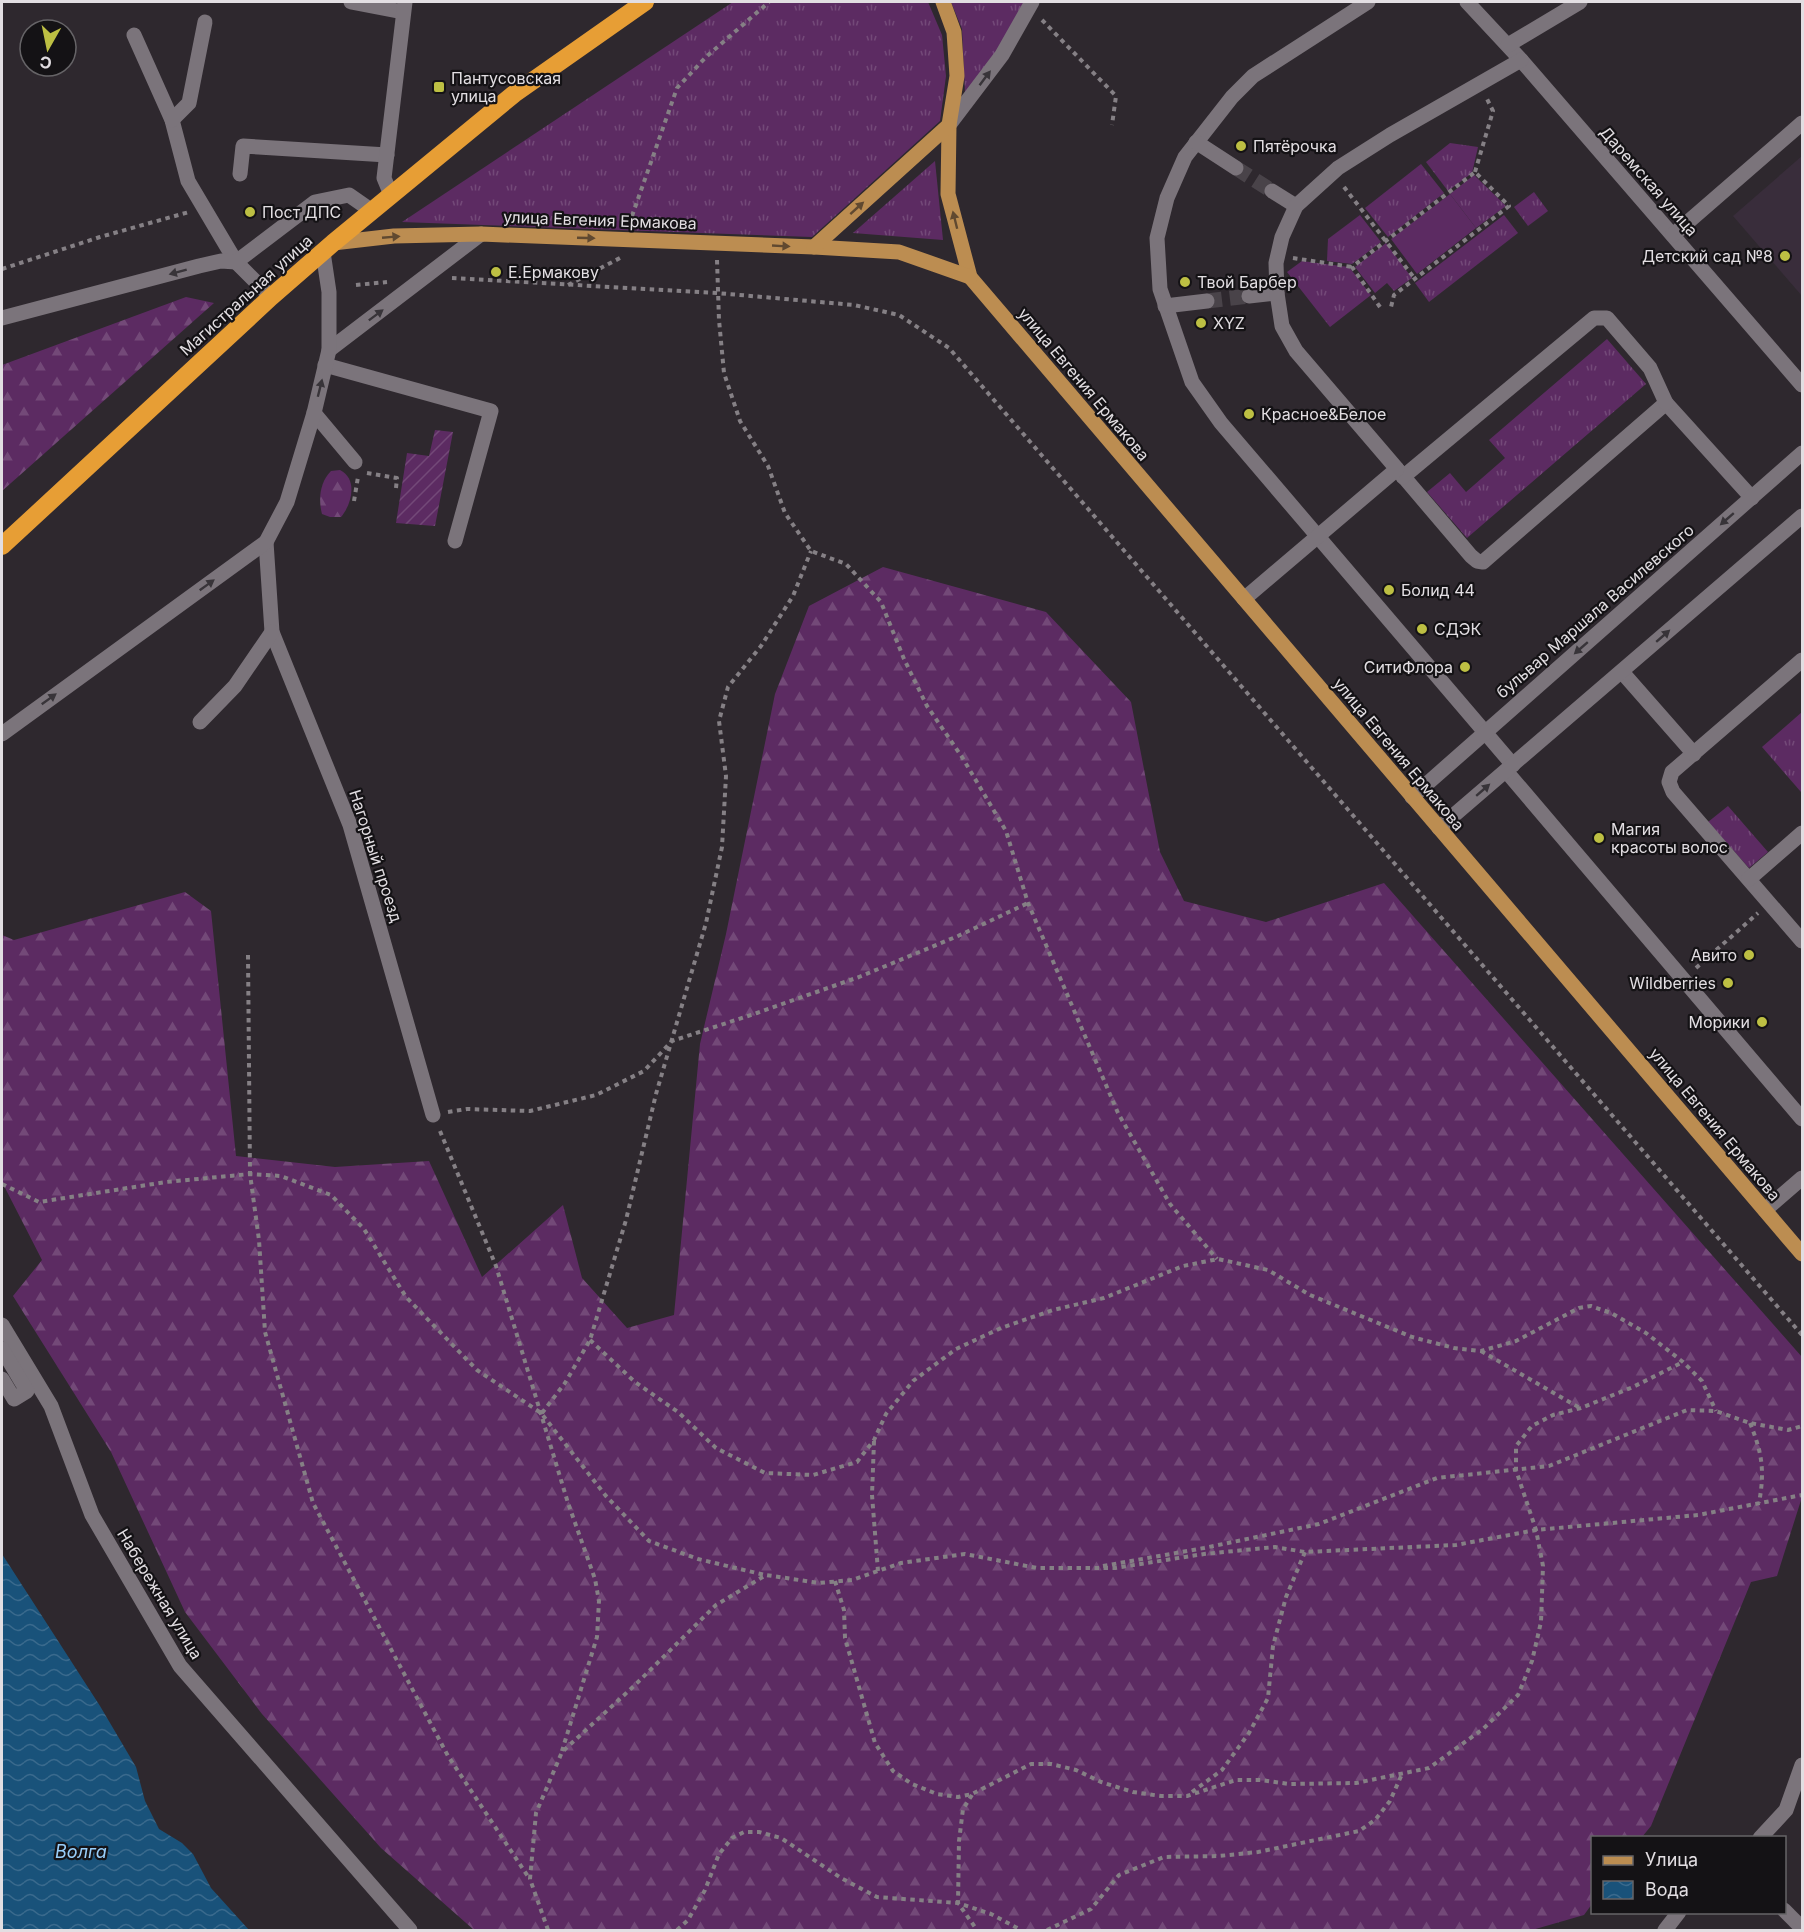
<svg xmlns="http://www.w3.org/2000/svg" width="1804" height="1932" font-family="Inter,sans-serif">
  <defs>
    <pattern id="grass-tufts" width="24" height="20" patternUnits="userSpaceOnUse" patternTransform="scale(1.5)"><rect width="24" height="20" fill="#5c2b62"/><path d="M3 7l-1-3M5 7V3M7 7l1-3M15 17l-1-3M17 17v-4M19 17l1-3" fill="none" stroke="#734978"/></pattern>
    <pattern id="forest-firs" width="22" height="20" patternUnits="userSpaceOnUse" patternTransform="scale(1.5)"><rect width="22" height="20" fill="#5c2b62"/><path d="M5 1l3.5 6h-7zM16 11l3.5 6h-7z" fill="#734978"/></pattern>
    <pattern id="garden-furrows" width="10" height="10" patternUnits="userSpaceOnUse" patternTransform="scale(1.5)"><rect width="10" height="10" fill="#5c2b62"/><path d="M-1 1l2-2M0 10L10 0M9 11l2-2" fill="none" stroke="#734978"/></pattern>
    <pattern id="water-waves" width="16" height="10" patternUnits="userSpaceOnUse" patternTransform="scale(1.5)"><rect width="16" height="10" fill="#19527a"/><path d="M0 5q4-4 8 0t8 0" fill="none" stroke="#3a6a8d"/></pattern>
  </defs>
  <rect width="100%" height="100%" fill="#2e282e"/>
  <polygon fill="#392d3b" points="1802,156 1802,296 1733,216"/>
  <g fill="url(#grass-tufts)">
    <polygon points="733,2 928,2 942,35 946,76 940,121 812,237 402,222"/>
    <polygon points="951,2 1024,2 995,55 965,93 962,29"/>
    <polygon points="1450,143 1478,147 1472,173 1448,191 1426,162"/>
    <polygon points="935,161 943,240 853,233"/>
    <polygon points="1421,164 1444,193 1388,237 1365,208"/>
    <polygon points="1474,175 1506,206 1476,228 1450,194"/>
    <polygon points="1534,192 1548,211 1528,226 1514,207"/>
    <polygon points="1360,215 1381,242 1352,264 1327,261 1328,239"/>
    <polygon points="1504,215 1518,233 1429,302 1415,283"/>
    <polygon points="1386,243 1412,278 1394,291 1387,283 1375,293 1355,267"/>
    <polygon points="1302,261 1349,267 1371,295 1330,327 1287,272"/>
    <polygon points="1607,339 1646,384 1467,538 1427,492 1450,473 1466,492 1505,458 1489,440"/>
    <polygon points="1802,712 1802,790 1801,792 1762,747"/>
    <polygon points="1728,806 1768,852 1749,868 1708,822"/>
  </g>
  <g fill="url(#forest-firs)">
    <polygon points="186,297 214,303 2,491 2,365"/>
    <path d="M340,470C358,479 352,504 341,517H330L322,514C318,499 320,482 331,471Z"/>
    <polygon points="883,567 1046,612 1131,702 1160,852 1184,901 1266,922 1384,883 1802,1357 1802,1497 1777,1576 1751,1582 1651,1826 1642,1837 1592,1838 1592,1904 1584,1915 1532,1930 474,1930 381,1848 262,1714 185,1612 111,1452 13,1296 42,1260 2,1182 2,935 14,940 185,892 211,911 236,1156 335,1167 429,1161 482,1277 563,1205 582,1278 627,1328 674,1315 700,1044 726,934 775,694 809,606"/>
  </g>
  <polygon fill="url(#garden-furrows)" points="435,430 453,432 435,526 396,523 407,453 429,456"/>
  <polygon fill="#5c2b62" points="1450,194 1476,228 1417,274 1391,239"/>
  <polygon fill="url(#water-waves)" points="2,1554 100,1706 136,1767 145,1801 159,1829 182,1843 193,1854 211,1888 249,1930 2,1930"/>
  <g fill="none" stroke-linecap="round" stroke-linejoin="round">
    <g stroke="#494349" stroke-width="15" stroke-dasharray="15 8" stroke-linecap="butt">
      <polyline points="1236,168 1272,191"/>
      <polyline points="1207,301 1249,296"/>
    </g>
    <g stroke="#858085" stroke-width="4" stroke-dasharray="4.5 4.5" stroke-linecap="butt">
      <polyline points="1042,20 1116,96 1112,125"/>
      <polyline points="1475,172 1493,111 1487,99"/>
      <polyline points="1344,187 1415,279"/>
      <polyline points="632,216 677,88 706,57 769,2"/>
      <polyline points="1293,258 1352,267"/>
      <polyline points="717,260 719,320 724,373 740,421 768,466 785,513 811,551 846,564 881,602 904,659 927,706 962,757 1006,831 1028,903 1118,1113 1170,1204 1217,1259"/>
      <polyline points="2,269 100,237 189,212"/>
      <polyline points="452,278 717,293 854,305 899,315 949,348 1802,1335"/>
      <polyline points="356,285 387,282"/>
      <polyline points="568,285 620,258"/>
      <polyline points="1380,307 1352,267 1475,172 1509,206 1394,295 1391,307"/>
      <polyline points="367,473 397,478 396,488"/>
      <polyline points="354,501 358,477"/>
      <polyline points="248,955 250,1174 259,1240 265,1332 313,1503 448,1756 529,1878"/>
      <polyline points="1696,968 1758,913"/>
      <polyline points="448,1112 467,1109 530,1111 596,1095 644,1071 672,1041 757,1013 859,977 958,936 1028,903"/>
      <polyline points="440,1131 496,1266 568,1503 595,1579 599,1601 597,1637 562,1751"/>
      <polyline points="2,1184 39,1202 166,1182 250,1174 281,1176 331,1195 364,1229 406,1297 477,1370 541,1413 606,1496 649,1541 698,1559 765,1575"/>
      <polyline points="590,1340 635,1382 678,1412 716,1448 765,1473 813,1475 857,1462 874,1440 886,1414 913,1381 956,1349 1001,1328 1053,1310 1104,1298 1183,1266 1218,1259 1268,1270 1310,1295 1412,1337 1454,1348 1481,1351 1516,1341 1579,1308 1591,1306 1611,1313 1646,1333 1683,1362 1702,1381 1716,1411"/>
      <polyline points="1481,1351 1580,1408"/>
      <polyline points="542,1413 565,1383 590,1340 626,1220 656,1094 706,923 722,847 726,776 719,721 728,687 761,646 793,596 811,551"/>
      <path d="M1750,1423C1762,1453 1765,1470 1759,1503"/>
      <polyline points="874,1441 872,1495 878,1571"/>
      <polyline points="1103,1566 1204,1548 1319,1524 1437,1478 1549,1466 1687,1410 1716,1411 1750,1423 1788,1430 1802,1426"/>
      <polyline points="835,1581 844,1610 845,1638 875,1743 893,1771 912,1784 937,1794 958,1797 972,1794 1031,1764 1051,1764 1076,1770 1101,1782 1133,1792 1161,1796 1187,1796 1236,1780 1261,1780 1289,1784 1356,1783 1429,1768 1483,1729 1518,1695 1532,1661 1541,1622 1543,1566 1536,1530 1516,1470 1516,1446 1532,1426 1553,1415 1581,1408 1633,1387 1683,1362"/>
      <polyline points="1192,1792 1222,1770 1249,1733 1268,1698 1273,1646 1286,1597 1305,1552"/>
      <polyline points="972,1795 963,1809 959,1841 958,1903 977,1930"/>
      <polyline points="548,1930 530,1879 536,1813 562,1752 634,1686 716,1605 766,1575 819,1583 852,1580 901,1563 965,1554 1037,1568 1115,1568 1204,1554 1275,1547 1305,1552 1456,1545 1536,1530 1698,1515 1802,1495"/>
      <polyline points="677,1930 688,1920 705,1890 719,1854 732,1838 744,1832 759,1832 781,1838 841,1878 877,1897 958,1903 991,1914 1021,1930"/>
      <polyline points="1047,1930 1091,1909 1119,1875 1164,1857 1219,1856 1258,1852 1359,1831 1375,1820 1390,1801 1402,1774"/>
    </g>
    <g stroke="#7b747b" stroke-width="15">
      <polyline points="351,2 403,12"/>
      <polyline points="1368,2 1253,76 1232,97 1185,157 1167,198 1157,238 1160,289 1192,382 1221,423 1513,765"/>
      <polyline points="1467,2 1521,60 1802,385"/>
      <polyline points="134,35 172,120 188,181 236,262 271,297"/>
      <polyline points="1508,45 1580,2"/>
      <polyline points="172,120 189,103 205,22"/>
      <polyline points="949,125 1002,55 1032,2"/>
      <polyline points="1196,142 1236,168"/>
      <polyline points="240,174 243,146 387,155"/>
      <polyline points="1272,191 1296,206"/>
      <polyline points="391,195 384,178 405,2"/>
      <polyline points="1673,235 1802,123"/>
      <polyline points="1249,296 1277,293"/>
      <polyline points="1165,306 1207,301"/>
      <polyline points="2,318 199,266 221,261 236,262 315,202 349,195 372,211"/>
      <polyline points="329,350 481,234"/>
      <polyline points="325,365 491,411 455,541"/>
      <polyline points="314,413 355,462"/>
      <polyline points="1397,469 1471,556 1477,561 1483,562 1666,403 1752,498"/>
      <polyline points="1403,477 1594,318 1607,318 1650,368 1666,403"/>
      <polyline points="266,542 272,632 350,825 433,1115"/>
      <polyline points="1244,599 1397,469 1296,351 1282,326 1277,293 1276,263 1282,237 1296,206 1338,168 1390,135 1521,60"/>
      <polyline points="1802,660 1672,772 1669,782 1673,792 1802,941"/>
      <polyline points="1622,672 1694,754"/>
      <polyline points="200,722 235,686 272,632"/>
      <polyline points="2,734 266,542 287,502 314,413 329,350 329,292 323,252"/>
      <polyline points="1506,771 1802,1119"/>
      <polyline points="1412,797 1802,453"/>
      <polyline points="1439,828 1802,516"/>
      <polyline points="1749,879 1802,833"/>
      <polyline points="1765,1210 1802,1178"/>
      <polyline points="2,1325 51,1406 92,1515 180,1666 410,1930"/>
      <polyline points="2,1349 27,1391 14,1399 2,1379"/>
      <polyline points="1760,1838 1786,1810 1802,1765"/>
      <polyline points="1784,1910 1802,1928"/>
      <polyline points="1665,1930 1679,1912"/>
    </g>
    <g stroke="#bc8d51" stroke-width="15">
      <polyline points="943,2 954,32 957,76 949,125 948,194 970,277 1802,1254"/>
      <polyline points="333,243 394,236 481,234 814,247 899,252 970,277"/>
      <polyline points="814,247 949,125"/>
    </g>
    <polyline stroke="#e79e35" stroke-width="18" points="2,546 271,297 333,243 514,94 645,2"/>
  </g>
  <defs><path id="oneway-solid" d="M-6-.8H1V-3.2L6.5 0L1 3.2V.8H-6Z" transform="scale(1.5)"/></defs>
  <g fill="#383439">
    <use href="#oneway-solid" transform="translate(985 78) rotate(-53)"/>
    <use href="#oneway-solid" transform="translate(178 272) rotate(165)"/>
    <use href="#oneway-solid" transform="translate(376 315) rotate(-37)"/>
    <use href="#oneway-solid" transform="translate(320 388) rotate(-76)"/>
    <use href="#oneway-solid" transform="translate(1727 519) rotate(139)"/>
    <use href="#oneway-solid" transform="translate(207 585) rotate(-36)"/>
    <use href="#oneway-solid" transform="translate(1663 636) rotate(-41)"/>
    <use href="#oneway-solid" transform="translate(1581 648) rotate(139)"/>
    <use href="#oneway-solid" transform="translate(49 699) rotate(-36)"/>
    <use href="#oneway-solid" transform="translate(1483 790) rotate(-41)"/>
  </g>
  <g fill="#604930">
    <use href="#oneway-solid" transform="translate(857 208) rotate(-42)"/>
    <use href="#oneway-solid" transform="translate(955 220) rotate(-104)"/>
    <use href="#oneway-solid" transform="translate(391 237) rotate(-5)"/>
    <use href="#oneway-solid" transform="translate(586 238) rotate(2)"/>
    <use href="#oneway-solid" transform="translate(781 246) rotate(3)"/>
  </g>
  <g fill="#bdbf43" stroke="#141215" stroke-width="2">
    <rect x="433" y="81" width="12" height="12" rx="3"/>
    <circle cx="1241" cy="146" r="6"/>
    <circle cx="250" cy="212" r="6"/>
    <circle cx="1785" cy="256" r="6"/>
    <circle cx="496" cy="272" r="6"/>
    <circle cx="1185" cy="282" r="6"/>
    <circle cx="1201" cy="323" r="6"/>
    <circle cx="1249" cy="414" r="6"/>
    <circle cx="1389" cy="590" r="6"/>
    <circle cx="1422" cy="629" r="6"/>
    <circle cx="1465" cy="667" r="6"/>
    <circle cx="1599" cy="838" r="6"/>
    <circle cx="1749" cy="955" r="6"/>
    <circle cx="1728" cy="983" r="6"/>
    <circle cx="1762" cy="1022" r="6"/>
  </g>
  <g text-anchor="middle" dominant-baseline="central" stroke-width="4.5" stroke-linejoin="round" paint-order="stroke">
    <g font-size="16" fill="#e2dee2" stroke="#141215" text-anchor="start">
      <text x="451" y="78">Пантусовская<tspan x="451" dy="18">улица</tspan></text>
      <text x="1253" y="146">Пятёрочка</text>
      <text x="262" y="212">Пост ДПС</text>
      <text x="1773" y="256" text-anchor="end">Детский сад №8</text>
      <text x="508" y="272">Е.Ермакову</text>
      <text x="1197" y="282">Твой Барбер</text>
      <text x="1213" y="323">XYZ</text>
      <text x="1261" y="414">Красное&amp;Белое</text>
      <text x="1401" y="590">Болид 44</text>
      <text x="1434" y="629">СДЭК</text>
      <text x="1453" y="667" text-anchor="end">СитиФлора</text>
      <text x="1611" y="829">Магия<tspan x="1611" dy="18">красоты волос</tspan></text>
      <text x="1737" y="955" text-anchor="end">Авито</text>
      <text x="1716" y="983" text-anchor="end">Wildberries</text>
      <text x="1750" y="1022" text-anchor="end">Морики</text>
    </g>
    <g font-size="16" fill="#e2dee2" stroke="#141215">
      <text transform="translate(1649 181) rotate(49)">Даремская улица</text>
      <text transform="translate(600 220) rotate(2)">улица Евгения Ермакова</text>
      <text transform="translate(246 295) rotate(-42)">Магистральная улица</text>
      <text transform="translate(1084 384) rotate(50)">улица Евгения Ермакова</text>
      <text transform="translate(1595 611) rotate(-41)">бульвар Маршала Василевского</text>
      <text transform="translate(1399 754) rotate(50)">улица Евгения Ермакова</text>
      <text transform="translate(376 856) rotate(72)">Нагорный проезд</text>
      <text transform="translate(1715 1124) rotate(50)">улица Евгения Ермакова</text>
      <text transform="translate(160 1594) rotate(59)">Набережная улица</text>
    </g>
    <g font-size="18" font-style="italic" fill="#98cefa" stroke="#141215">
      <text x="81" y="1851">Волга</text>
    </g>
  </g>
  <rect width="1804" height="1932" fill="none" stroke="#e2dee2" stroke-width="6"/>
  <rect x="1591" y="1836" width="195" height="78" fill="#141215" stroke="#666467" stroke-width="1.5"/>
  <rect x="1603" y="1856" width="30" height="9" fill="#bc8d51" stroke="#666467" stroke-width="1.5"/>
  <text x="1645" y="1866" font-size="18" fill="#e2dee2">Улица</text>
  <rect x="1603" y="1881" width="30" height="18" fill="url(#water-waves)" stroke="#666467" stroke-width="1.5"/>
  <text x="1645" y="1896" font-size="18" fill="#e2dee2">Вода</text>
  <g transform="translate(48 48) rotate(189)"><circle r="28" fill="#141215" stroke="#666467" stroke-width="1.5"/>
  <path d="M0-4.5L10 22L0 15L-10 22Z" fill="#bdbf43"/>
  <text y="-9" font-size="16" font-weight="bold" text-anchor="middle" fill="#e2dee2">С</text>
  </g>
</svg>
